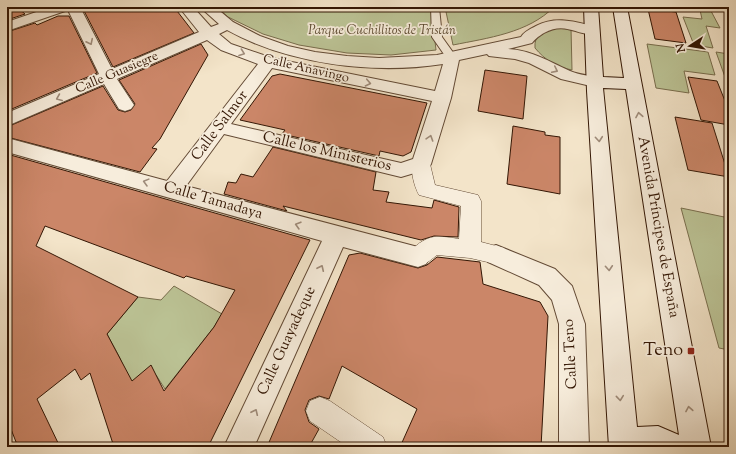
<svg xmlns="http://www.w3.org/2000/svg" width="736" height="454" font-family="'Sorts Mill Goudy',serif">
  <rect width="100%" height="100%" fill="#f3e4c9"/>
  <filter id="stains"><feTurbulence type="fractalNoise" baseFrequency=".005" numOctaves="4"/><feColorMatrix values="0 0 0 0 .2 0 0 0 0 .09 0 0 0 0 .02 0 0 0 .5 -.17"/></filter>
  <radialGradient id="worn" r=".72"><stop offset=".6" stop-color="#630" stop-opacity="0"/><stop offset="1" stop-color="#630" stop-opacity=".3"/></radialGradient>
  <g fill="#bcc496" stroke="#786d4d">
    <polygon points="217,7 431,7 436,50 391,55 347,53 299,45 263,34 228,17"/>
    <path d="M445,7H554C528,33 488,38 453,45Z"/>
    <polygon points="700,10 711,11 720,28 706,26 713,48 694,45 683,17 702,19"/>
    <path d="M553,28H571L572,70C556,67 545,60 535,48C534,34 542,33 553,28Z"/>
    <polygon points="647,44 708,52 715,75 684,71 689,93 656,88"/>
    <polygon points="716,52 729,54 729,77 725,77"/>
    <polygon points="681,208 729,218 729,350 719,348"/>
    <polygon points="174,286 222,314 214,327 165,389 156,375 130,383 120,358 107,334 138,297 161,300"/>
  </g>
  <g fill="#cb8668" stroke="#331604" fill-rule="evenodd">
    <polygon points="7,7 17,7 25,14 7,20"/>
    <polygon points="82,7 174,7 194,33 113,67"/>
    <polygon points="648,9 676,12 686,43 655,39"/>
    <polygon points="58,16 69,16 97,73 7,111 7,32 35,23 37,25"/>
    <polygon points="201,44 208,55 160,139 152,148 157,149 140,172 7,137 7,127 103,86 118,110 125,112 131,110 135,104 119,80"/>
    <polygon points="485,70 527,76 523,119 478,111"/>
    <polygon points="280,74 427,103 411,152 403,156 380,151 379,156 282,134 285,130 240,120 272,76"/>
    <polygon points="688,77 717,81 729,111 729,125 701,120"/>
    <polygon points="675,117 712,123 729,177 688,170"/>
    <polygon points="513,126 545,132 545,135 560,137 560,194 507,184"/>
    <polygon points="273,147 376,172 373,190 389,192 386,202 432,208 434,200 459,207 458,237 434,236 421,240 283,206 287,211 224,194 228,182 236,183 241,174 253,177"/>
    <path d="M7,154L310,240L208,447H114L90,373L81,380L75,369L37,399L60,447H18L7,419ZM45,226L184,278L186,276L235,290L214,327L164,391L151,365L132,381L107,334L138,297L36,246Z"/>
    <polygon points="360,253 418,268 427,265 437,257 480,262 483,284 540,302 548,316 541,447 400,447 417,409 342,366 329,399 319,396 309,400 305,410 309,422 319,429 309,447 267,447 349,255"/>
  </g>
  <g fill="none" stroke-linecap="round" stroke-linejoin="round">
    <g stroke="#634a35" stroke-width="2">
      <polygon id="service" points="431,7 439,7 442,37 457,58 456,60 448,60 432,37"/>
    </g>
    <g stroke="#634a35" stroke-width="1">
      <g id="pedestrian">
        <path d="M421,157L428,159L430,164L435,185L478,195L481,201V242L504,248L507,255L504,262L496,264L470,258L437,255C428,262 422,268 410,264L407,257C411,248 424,238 434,237C442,236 452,238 459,239L461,206L419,195C414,186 409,168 414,159Z"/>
        <polygon points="320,397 330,401 383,437 387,447 348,447 310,421 306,411 310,401"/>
      </g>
    </g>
    <g stroke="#634a35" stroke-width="2">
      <g id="minor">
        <path d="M51,7H80L112,69L199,32L179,7H193L211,27L219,24L200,7H215L233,22L260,36L288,46L315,52L347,56L379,58L437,55L521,37C524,32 530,29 536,26C557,15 575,22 597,27L599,30L597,33C578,38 567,20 544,33C539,36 536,38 532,43L508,49C531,50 550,62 570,71C579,75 591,76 601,78L603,82L601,86L595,87L561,79L529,63L515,59L489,56L487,54L459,60L451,98L431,164L428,169L401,177L224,134L186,186L418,247L426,250L430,257L426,264L418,267L343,247L254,447H224L322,241L7,152V138L167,181L258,64L221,50L207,40L117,79L134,105L131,109L125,111L119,109L104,84L7,126V113L99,74L68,10L7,31V22ZM227,30C288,64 373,75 443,64L435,91L272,58L231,44L219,34ZM272,68L432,101L413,159L401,163L231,124Z"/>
        <polygon points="496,245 555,269 572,286 585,324 589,447 559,447 559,324 552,300 539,285 488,262 484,255 488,248"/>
      </g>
    </g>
    <g stroke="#331604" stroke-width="2">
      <path id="secondary" d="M584,7H598L603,77L624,78L613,7H627L711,447H609L587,91ZM603,88L626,89L679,435L658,426L637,427Z"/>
    </g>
    <use href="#service" fill="#f7eddc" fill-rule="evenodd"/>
    <use href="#pedestrian" fill="#f7eddc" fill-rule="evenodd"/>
    <use href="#minor" fill="#f7eddc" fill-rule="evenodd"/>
    <use href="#secondary" fill="#f7eddc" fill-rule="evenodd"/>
  </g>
  <defs><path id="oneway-chevron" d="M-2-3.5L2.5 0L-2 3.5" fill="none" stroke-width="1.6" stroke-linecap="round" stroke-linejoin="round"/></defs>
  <g stroke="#9f8c7b">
    <use href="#oneway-chevron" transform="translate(90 42) rotate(64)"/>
    <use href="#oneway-chevron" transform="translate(242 53) rotate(20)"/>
    <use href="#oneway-chevron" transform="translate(555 70) rotate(26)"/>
    <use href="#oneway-chevron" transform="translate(368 83) rotate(12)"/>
    <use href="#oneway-chevron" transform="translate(59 98) rotate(157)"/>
    <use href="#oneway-chevron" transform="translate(639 115) rotate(-100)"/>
    <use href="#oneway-chevron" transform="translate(430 138) rotate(-72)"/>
    <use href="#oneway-chevron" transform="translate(599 139) rotate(85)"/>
    <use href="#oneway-chevron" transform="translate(146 182) rotate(-165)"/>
    <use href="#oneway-chevron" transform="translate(298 225) rotate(-164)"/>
    <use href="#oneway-chevron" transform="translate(321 268) rotate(-65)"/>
    <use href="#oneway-chevron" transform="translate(609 268) rotate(86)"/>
    <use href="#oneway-chevron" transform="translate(620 398) rotate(84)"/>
    <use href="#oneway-chevron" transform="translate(689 409) rotate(-100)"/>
    <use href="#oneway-chevron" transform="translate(255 412) rotate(-65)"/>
  </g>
  <rect fill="#8f2418" stroke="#f7eddc" stroke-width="1.5" x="687" y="347" width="8" height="8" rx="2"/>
  <g text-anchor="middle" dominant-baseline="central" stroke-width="3.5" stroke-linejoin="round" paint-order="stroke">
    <g font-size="13" font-style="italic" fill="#5c4a30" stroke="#f7eddc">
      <text x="382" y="31">Parque Cuchillitos de Tristán</text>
    </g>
    <g font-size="13" fill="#331604" stroke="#f7eddc">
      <text transform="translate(306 69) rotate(13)">Calle Añavingo</text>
      <text transform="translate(117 73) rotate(-23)">Calle Guasiegre</text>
    </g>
    <g font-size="15" fill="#331604" stroke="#f7eddc">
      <text transform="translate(220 126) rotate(-53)">Calle Salmor</text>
      <text transform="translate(327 152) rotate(13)">Calle los Ministerios</text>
      <text transform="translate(213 201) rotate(16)">Calle Tamadaya</text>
      <text transform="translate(658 227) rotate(80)">Avenida Príncipes de España</text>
      <text transform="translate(287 341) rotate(-65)">Calle Guayadeque</text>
      <text transform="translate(571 354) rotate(-93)">Calle Teno</text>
    </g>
    <g font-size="18" fill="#331604" stroke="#f7eddc" text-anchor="end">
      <text x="683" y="351">Teno</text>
    </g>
  </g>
  <rect width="736" height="454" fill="none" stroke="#f3e4c9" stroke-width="24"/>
  <rect x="8" y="8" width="720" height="438" fill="none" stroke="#331604" stroke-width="2"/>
  <rect x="12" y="12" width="712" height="430" fill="none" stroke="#331604"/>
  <g transform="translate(690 46) rotate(258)" stroke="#f7eddc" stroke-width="3" paint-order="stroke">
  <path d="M0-3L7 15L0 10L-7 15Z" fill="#331604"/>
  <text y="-6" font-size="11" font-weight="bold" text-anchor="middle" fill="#331604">N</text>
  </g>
  <rect width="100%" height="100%" filter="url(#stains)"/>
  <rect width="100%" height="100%" fill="url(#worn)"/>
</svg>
